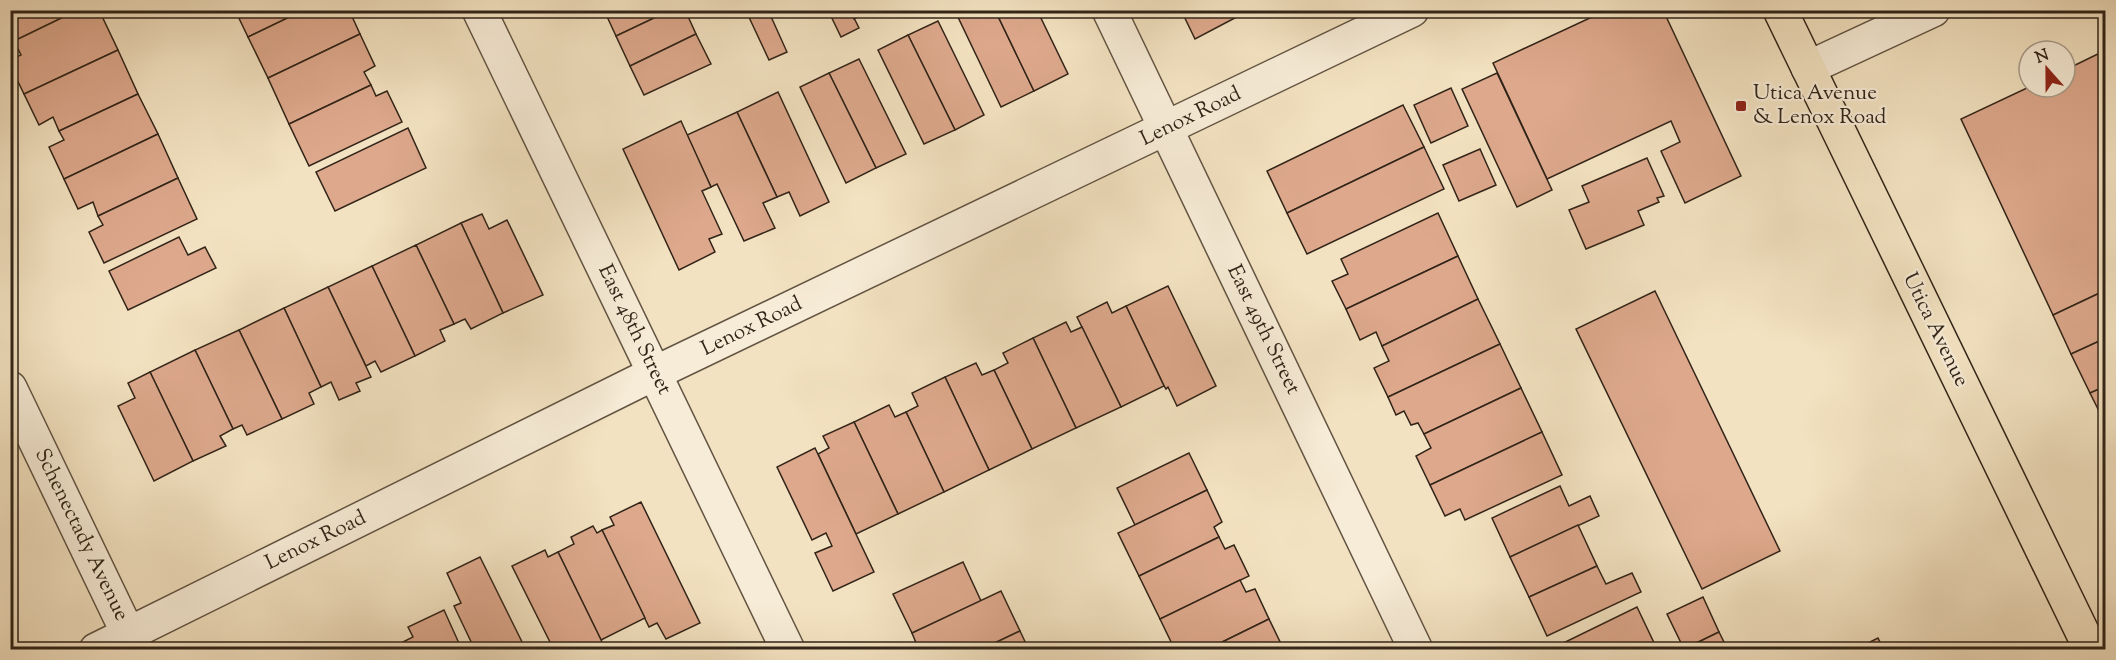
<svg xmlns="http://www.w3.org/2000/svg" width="2116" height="660" font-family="'Sorts Mill Goudy',serif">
  <rect width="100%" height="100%" fill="#f3e2c1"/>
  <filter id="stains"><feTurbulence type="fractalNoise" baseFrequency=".00333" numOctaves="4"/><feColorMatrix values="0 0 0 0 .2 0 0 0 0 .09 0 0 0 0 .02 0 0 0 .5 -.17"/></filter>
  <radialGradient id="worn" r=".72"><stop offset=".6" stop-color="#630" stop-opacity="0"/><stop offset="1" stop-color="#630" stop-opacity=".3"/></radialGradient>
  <g fill="#dda88c" stroke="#312418" stroke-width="1.5">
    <polygon points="10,10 78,10 14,41 10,33"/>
    <polygon points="78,10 99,10 118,50 24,94 10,65 10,60 21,55 14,41"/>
    <polygon points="235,10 304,10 248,37"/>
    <polygon points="304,10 349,10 360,34 268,78 248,37"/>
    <polygon points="604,10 671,10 616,36"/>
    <polygon points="671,10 685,10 696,34 630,66 616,36"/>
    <polygon points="751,10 768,10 787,52 769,60 747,13"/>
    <polygon points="828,10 850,10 859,28 841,37"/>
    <polygon points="850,10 871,10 854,19"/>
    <polygon points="961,10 995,10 1034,91 1001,107 956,13"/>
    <polygon points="995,10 1037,10 1068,74 1034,91"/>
    <polygon points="1181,10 1250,10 1195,39"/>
    <polygon points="1607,10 1663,10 1741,176 1685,203 1661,151 1680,142 1671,121 1547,179 1493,63"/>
    <polygon points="938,21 984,115 955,130 908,35"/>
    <polygon points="360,34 375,66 364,72 371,85 289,124 268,78"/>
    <polygon points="696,34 711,64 644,95 630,66"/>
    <polygon points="908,35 955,130 924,144 878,50"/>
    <polygon points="118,50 138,94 59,131 53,117 39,125 24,94"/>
    <polygon points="2106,50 2106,290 2053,315 1961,119 2029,87 2065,87 2065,70"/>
    <polygon points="859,59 906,154 876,168 829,73"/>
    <polygon points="829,73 876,168 846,183 800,87"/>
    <polygon points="1497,73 1552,190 1517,207 1462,89"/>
    <polygon points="371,85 376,96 387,91 402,122 309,166 289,124"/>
    <polygon points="1451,88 1468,126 1431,143 1414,105"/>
    <polygon points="778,92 829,202 800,216 789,192 777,197 737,112"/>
    <polygon points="138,94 158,134 64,179 49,147 64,140 59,131"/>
    <polygon points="1403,105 1424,147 1287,213 1267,171"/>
    <polygon points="737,112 777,197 763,203 775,228 744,241 717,184 711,187 687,135"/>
    <polygon points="681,121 711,187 702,191 722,234 709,239 715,252 679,270 623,149"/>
    <polygon points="408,128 426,168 335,211 316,172"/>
    <polygon points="158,134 178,178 98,216 93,202 78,209 64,179"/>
    <polygon points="1424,147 1444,189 1307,254 1287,213"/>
    <polygon points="1480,149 1496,185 1459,201 1443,165"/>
    <polygon points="1647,158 1664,196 1657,198 1659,202 1638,211 1644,225 1586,249 1569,210 1589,202 1582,186"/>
    <polygon points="178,178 197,219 104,263 89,232 103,225 98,216"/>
    <polygon points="1438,213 1458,256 1346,309 1332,281 1348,274 1341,259"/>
    <polygon points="482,214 489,229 507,220 543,295 503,313 461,223"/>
    <polygon points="461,223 503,313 471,329 465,319 454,324 416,245"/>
    <polygon points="179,237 188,255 205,247 216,268 128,310 109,271"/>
    <polygon points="416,245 454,324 440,330 445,341 415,356 372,266"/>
    <polygon points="1458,256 1478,299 1382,346 1376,332 1360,340 1346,309"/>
    <polygon points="372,266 415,356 381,372 375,361 366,366 328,287"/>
    <polygon points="1168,286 1216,386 1177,406 1168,387 1166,389 1164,386 1126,306"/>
    <polygon points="328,287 371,377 356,383 360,391 339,400 331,382 321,387 284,308"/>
    <polygon points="2106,290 2106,338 2071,354 2053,315"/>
    <polygon points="1655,291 1780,551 1702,589 1576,329"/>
    <polygon points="1478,299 1500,344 1388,397 1374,368 1389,361 1382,346"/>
    <polygon points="1107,302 1112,313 1126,306 1164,386 1121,407 1077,317"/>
    <polygon points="284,308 321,387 309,393 314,404 282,419 239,330"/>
    <polygon points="1066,322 1071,332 1082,327 1121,407 1076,428 1033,338"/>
    <polygon points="239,330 282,419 247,435 242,425 233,429 195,350"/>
    <polygon points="1033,338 1076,428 1032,449 994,370 1008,363 1003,353"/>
    <polygon points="2106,338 2106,386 2090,393 2071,354"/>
    <polygon points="1500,344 1521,388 1424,434 1418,423 1411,425 1404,411 1396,415 1388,397"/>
    <polygon points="195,350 233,429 220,436 226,446 193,461 150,372"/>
    <polygon points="976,363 982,375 994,370 1032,449 989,470 945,377"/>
    <polygon points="150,372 193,461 154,481 118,406 135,398 128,383"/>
    <polygon points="945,377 989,470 944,492 906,412 918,406 912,393"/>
    <polygon points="2106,386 2106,425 2090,393"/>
    <polygon points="1521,388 1542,432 1430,485 1416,456 1431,448 1424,434"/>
    <polygon points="889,405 895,417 906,412 944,492 898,514 854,422"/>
    <polygon points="854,422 898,514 856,534 818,454 829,448 823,436"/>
    <polygon points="1542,432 1562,475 1465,520 1460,509 1445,516 1430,485"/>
    <polygon points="815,448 874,572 833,591 815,553 832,546 826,533 812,540 777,467"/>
    <polygon points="1189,453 1207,490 1135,525 1117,488"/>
    <polygon points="1560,486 1569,506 1590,496 1599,516 1510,557 1492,518"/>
    <polygon points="1207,490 1222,522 1214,527 1219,537 1139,576 1118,533"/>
    <polygon points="641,502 700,623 666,639 657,623 649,627 602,530 614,525 610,517"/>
    <polygon points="1578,525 1597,566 1529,597 1510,557"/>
    <polygon points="593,526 597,533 602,530 645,618 601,640 558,552 574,544 571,537"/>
    <polygon points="1219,537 1225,549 1234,545 1249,576 1160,619 1139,576"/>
    <polygon points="545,550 548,557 558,552 605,648 554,650 512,566"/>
    <polygon points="480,557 526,650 475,650 454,606 461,603 447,573"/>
    <polygon points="963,562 981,601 912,633 893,594"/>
    <polygon points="1597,566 1606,584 1632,573 1641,592 1547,636 1529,597"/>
    <polygon points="1240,580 1246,592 1255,589 1269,619 1206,650 1175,650 1160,619"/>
    <polygon points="1001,591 1020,631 980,650 919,650 912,633"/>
    <polygon points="1703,597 1719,632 1684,649 1667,614"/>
    <polygon points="1637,607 1656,647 1650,650 1549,650"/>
    <polygon points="444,610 462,650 387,650 413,637 408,627"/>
    <polygon points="1269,619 1284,650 1206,650"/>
    <polygon points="1020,631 1029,650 980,650"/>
    <polygon points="1719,632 1728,650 1684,650 1684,649"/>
    <polygon points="1878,638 1884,650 1854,650"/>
  </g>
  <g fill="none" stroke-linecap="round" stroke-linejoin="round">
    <g stroke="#625442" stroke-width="36">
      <g id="minor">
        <polyline points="479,10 788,650"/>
        <polyline points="1109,10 1416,650"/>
        <polyline points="1808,68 1933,10"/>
        <polyline points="10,388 136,650"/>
        <polyline points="96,650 655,373 1412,10"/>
      </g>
    </g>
    <g stroke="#312418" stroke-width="36">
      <polyline id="major" points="1780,10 2091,650"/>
    </g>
    <use href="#minor" stroke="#f7ecd7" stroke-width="33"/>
    <use href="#major" stroke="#f3e2c1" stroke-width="33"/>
  </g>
  <rect fill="#8f2418" stroke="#f7ecd7" stroke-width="2" x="1735" y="100" width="12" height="12" rx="3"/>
  <g text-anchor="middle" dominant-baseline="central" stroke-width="4.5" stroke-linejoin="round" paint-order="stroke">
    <g font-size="21" fill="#312418" stroke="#f7ecd7" text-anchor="start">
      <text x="1753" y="94">Utica Avenue<tspan x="1753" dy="24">&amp; Lenox Road</tspan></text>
    </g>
    <g font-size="21" fill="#312418" stroke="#f7ecd7">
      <text transform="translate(1191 117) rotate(-26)">Lenox Road</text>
      <text transform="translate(752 327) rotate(-26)">Lenox Road</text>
      <text transform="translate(634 330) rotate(64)">East 48th Street</text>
      <text transform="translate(1263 330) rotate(64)">East 49th Street</text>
      <text transform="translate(1935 330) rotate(64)">Utica Avenue</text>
      <text transform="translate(81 535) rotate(64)">Schenectady Avenue</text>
      <text transform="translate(316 541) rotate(-26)">Lenox Road</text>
    </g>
  </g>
  <rect width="2116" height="660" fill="none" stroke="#f3e2c1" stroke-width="36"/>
  <rect x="12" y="12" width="2092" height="636" fill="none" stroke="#312418" stroke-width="3"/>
  <rect x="18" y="18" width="2080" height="624" fill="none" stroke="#312418" stroke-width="1.5"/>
  <g transform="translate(2047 69) rotate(339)"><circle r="28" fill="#f7ecd7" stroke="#a89c8b" stroke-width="1.5"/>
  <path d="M0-4.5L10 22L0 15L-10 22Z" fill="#8f2418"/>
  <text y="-9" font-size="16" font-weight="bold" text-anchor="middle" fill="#312418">N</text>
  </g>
  <rect width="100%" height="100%" filter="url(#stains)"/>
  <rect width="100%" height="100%" fill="url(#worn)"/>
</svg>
